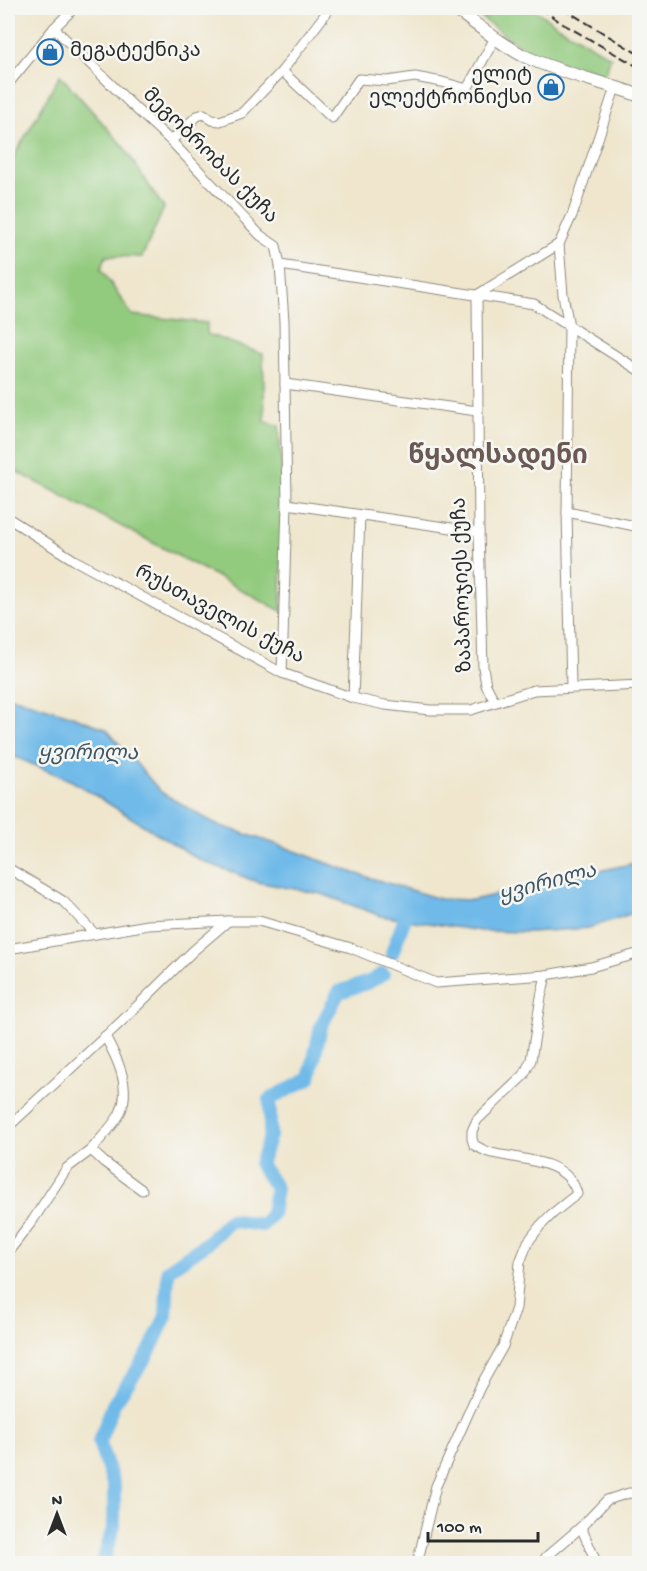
<svg xmlns="http://www.w3.org/2000/svg" width="647" height="1571" font-family="'Gochi Hand','Noto Sans Georgian',sans-serif">
  <rect width="100%" height="100%" fill="#f6f6f2"/>
  <filter id="ink" filterUnits="userSpaceOnUse"><feTurbulence type="fractalNoise" baseFrequency=".0167" numOctaves="2"/><feDisplacementMap in="SourceGraphic" scale="12" xChannelSelector="R" yChannelSelector="G"/><feConvolveMatrix kernelMatrix="1 2 1 2 8 2 1 2 1" color-interpolation-filters="sRGB"/></filter>
  <filter id="wash" filterUnits="userSpaceOnUse"><feTurbulence type="fractalNoise" baseFrequency=".008" numOctaves="4" result="noise"/><feDisplacementMap in="SourceGraphic" scale="24" xChannelSelector="R" yChannelSelector="G"/><feGaussianBlur stdDeviation="1.35" result="paint"/><feColorMatrix in="noise" values="0 0 0 0 0 0 0 0 0 0 0 0 0 0 0 0 0 1.4 0 .05"/><feComposite in="paint" operator="in"/></filter>
  <g filter="url(#wash)">
    <rect width="100%" height="100%" fill="#efe6cd"/>
    <g fill="#92ca7e" stroke="#5e7a54" stroke-width="1.5">
      <polygon points="468,8 532,8 560,27 611,57 603,78 530,53"/>
      <polygon points="60,75 123,146 164,208 142,257 106,256 101,269 132,315 207,323 207,334 263,354 265,422 279,425 283,493 281,611 201,568 8,467 8,167"/>
    </g>
    <polygon fill="#70bae9" stroke="#4e728a" stroke-width="1.5" points="8,696 67,714 106,729 161,792 215,824 279,845 354,873 440,899 473,900 639,862 639,911 589,928 531,932 481,931 381,916 322,894 257,882 198,859 72,781 8,754"/>
    <g fill="none" stroke-linecap="round" stroke-linejoin="round">
      <g stroke="#70bae9" stroke-width="14">
        <polyline points="392,953 410,904"/>
        <polyline points="102,1564 114,1526 114,1486 99,1442 113,1405 148,1354 166,1316 168,1270 207,1243 230,1220 262,1225 272,1214 276,1188 260,1164 270,1136 270,1099 310,1078 321,1026 339,992 369,982 383,974"/>
      </g>
    </g>
  </g>
  <g filter="url(#ink)">
    <g fill="none" stroke-linecap="round" stroke-linejoin="round">
      <g stroke="#8d887c" stroke-width="11">
        <g id="minor">
          <polyline points="54,28 134,107 171,141 260,235 276,246 280,265 284,321 285,384 287,504 282,673"/>
          <polyline points="282,71 332,118 359,79 387,81 415,77 442,82 467,89 495,38"/>
          <polyline points="8,84 54,28 74,8"/>
          <polyline points="171,141 197,116 204,114 212,120 220,121 242,113 282,71 330,8"/>
          <polyline points="559,244 563,295 569,326 567,512 571,687"/>
          <polyline points="280,265 534,304 640,371"/>
          <polyline points="285,384 477,411"/>
          <polyline points="287,504 479,532"/>
          <polyline points="567,512 640,527"/>
          <polyline points="8,518 74,560 282,673 353,698 385,705 430,710 471,710 534,690 640,685"/>
          <polyline points="353,698 360,515"/>
          <polyline points="495,702 486,685 483,667 479,532 477,295 559,244 573,213 615,88"/>
          <polyline points="8,868 63,901 95,934"/>
          <polyline points="8,949 148,925 228,921 259,921 351,948 436,983 546,975 591,967 640,953"/>
          <path d="M105,1036C117,1058 132,1087 120,1113C115,1124 99,1140 91,1150L104,1162L142,1190"/>
          <polyline points="8,1127 124,1019 193,951 228,921"/>
          <polyline points="8,1252 33,1220 67,1168 91,1150"/>
          <polyline points="581,1527 597,1564"/>
          <path d="M417,1564L436,1486L480,1387L503,1346L516,1308L520,1262L528,1242L540,1226L552,1214L577,1194C569,1159 520,1160 492,1153C486,1152 480,1148 474,1145L472,1139V1131L477,1120L524,1075L531,1060L541,997L546,975"/>
          <polyline points="543,1564 546,1557 581,1527 607,1500 629,1493 640,1494"/>
        </g>
      </g>
      <g stroke="#8d887c" stroke-width="14">
        <path id="major" d="M454,8C476,24 498,42 522,55C559,73 601,81 640,96"/>
      </g>
      <use href="#minor" stroke="#fff" stroke-width="9"/>
      <use href="#major" stroke="#fff" stroke-width="12"/>
      <g stroke="#2b2b2b" stroke-width="2" stroke-dasharray="9 4.5" stroke-linecap="butt">
        <polyline points="540,8 563,24 640,68"/>
        <polyline points="562,8 640,55"/>
      </g>
    </g>
  </g>
  <defs>
    <g id="shop-ring" transform="scale(1.35)"><circle r="9.5" fill="#f6f6f2" stroke="#1f6fb2" stroke-width="1.5"/><path d="M-5-2.5h2.3a2.7 3.5 0 0 1 5.4 0H5L5.5 6h-11ZM-1.5-2.5h3a1.5 2.3 0 0 0-3 0Z" fill="#1f6fb2"/></g>
  </defs>
  <g fill-rule="evenodd">
    <use href="#shop-ring" x="50" y="52"/>
    <use href="#shop-ring" x="551" y="87"/>
  </g>
  <g text-anchor="middle" dominant-baseline="central" stroke-width="5" stroke-linejoin="round" paint-order="stroke">
    <g font-size="20" fill="#2b2b2b" stroke="#f6f6f2" text-anchor="start">
      <text x="70" y="52">მეგატექნიკა</text>
      <text x="532" y="76" text-anchor="end">ელიტ<tspan x="532" dy="23">ელექტრონიქსი</tspan></text>
    </g>
    <g font-size="20" fill="#2b2b2b" stroke="#f6f6f2">
      <text transform="translate(209 157) rotate(45)">მეგობრობას ქუჩა</text>
      <text transform="translate(464 585) rotate(-92)">ზაპაროჯიეს ქუჩა</text>
      <text transform="translate(219 616) rotate(28)">რუსთაველის ქუჩა</text>
    </g>
    <g font-size="21" font-style="italic" fill="#405664" stroke="#f6f6f2">
      <text x="88" y="755">ყვირილა</text>
      <text transform="translate(548 885) rotate(-15)">ყვირილა</text>
    </g>
    <g font-size="26" font-weight="bold" fill="#6b5a53" stroke="#f6f6f2">
      <text x="498" y="458">წყალსადენი</text>
    </g>
  </g>
  <rect width="647" height="1571" fill="none" stroke="#f6f6f2" stroke-width="30"/>
  <g transform="translate(57 1514)" stroke="#f6f6f2" stroke-width="4.5" paint-order="stroke">
  <path d="M0-4.5L10 22L0 15L-10 22Z" fill="#2b2b2b"/>
  <text y="-9" font-size="16" font-weight="bold" text-anchor="middle" fill="#2b2b2b">N</text>
  </g>
  <path d="M428 1532v9h110v-9" fill="none" stroke="#2b2b2b" stroke-width="3"/>
  <text x="437" y="1532" font-size="18" fill="#2b2b2b" stroke="#f6f6f2" stroke-width="4.5" paint-order="stroke">100 m</text>
</svg>
